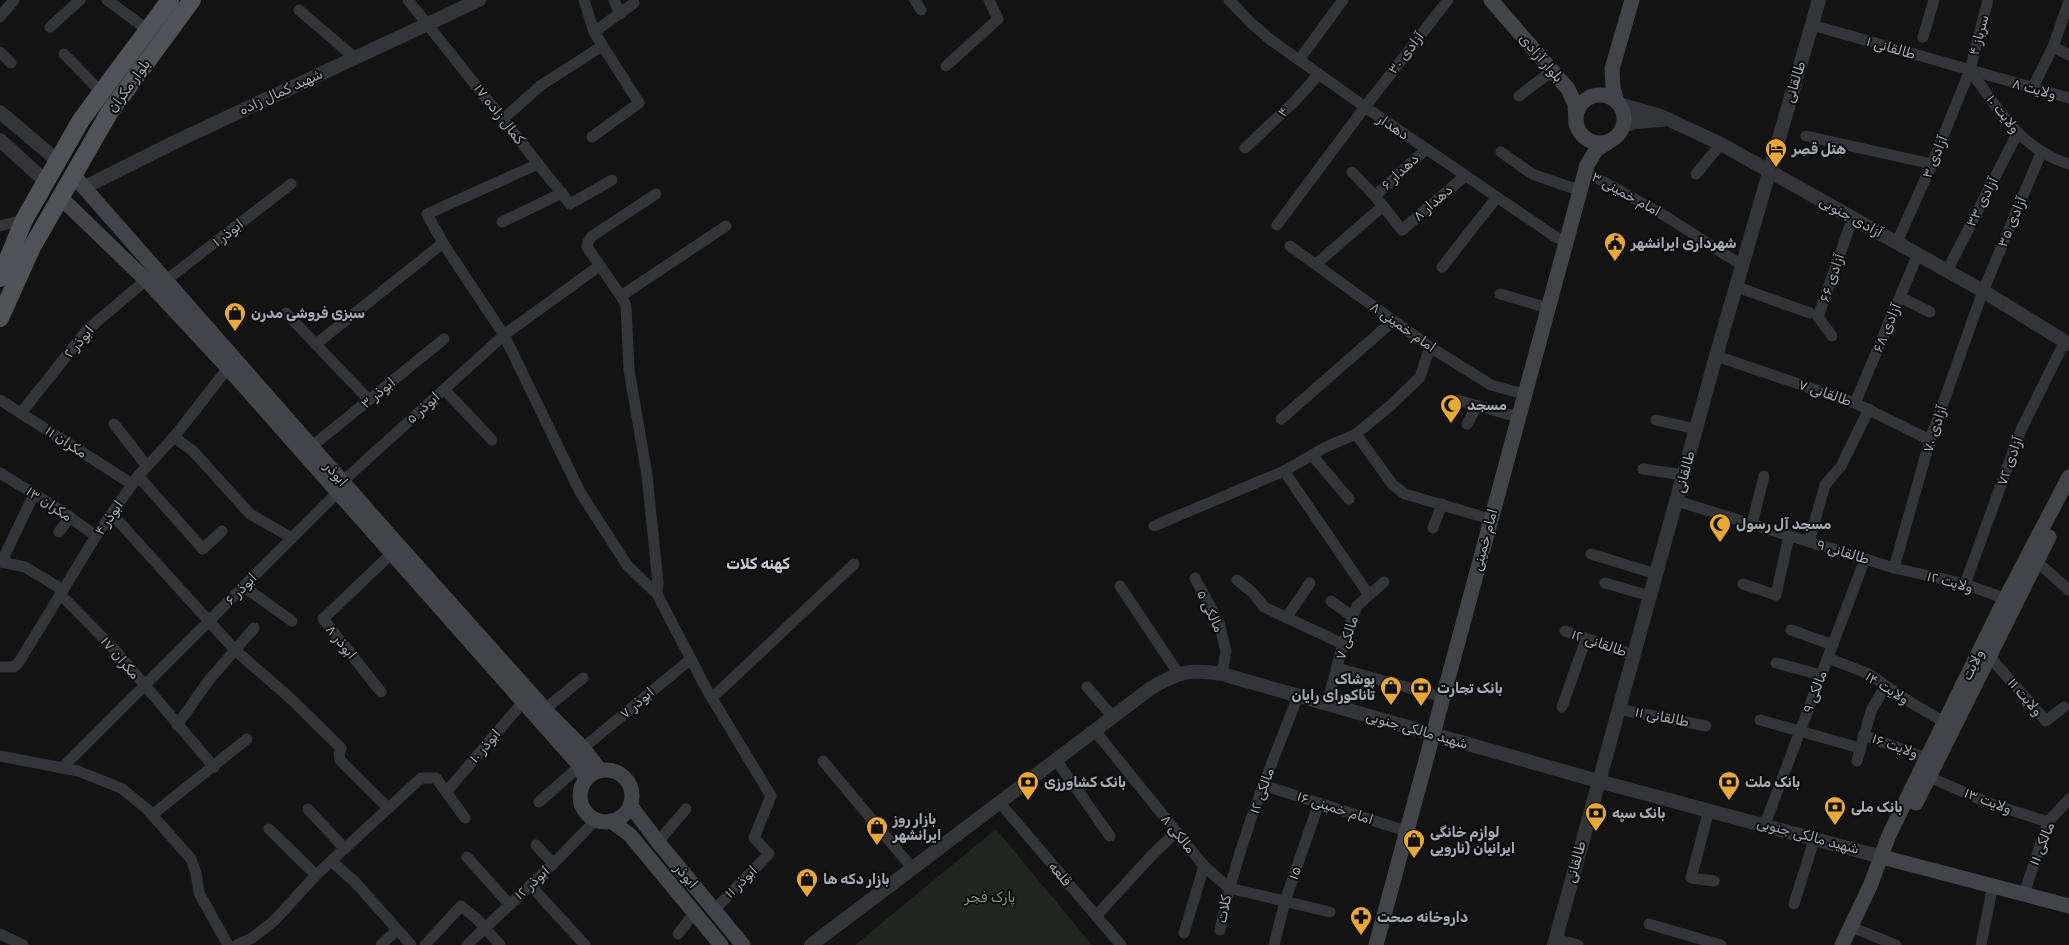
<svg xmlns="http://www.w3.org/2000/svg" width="2069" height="945" font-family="Rubik,Vazirmatn,sans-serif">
  <rect width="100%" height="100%" fill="#131314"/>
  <polygon fill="#1f2720" points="996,829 1092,945 855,945"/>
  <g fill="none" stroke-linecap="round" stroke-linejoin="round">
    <g stroke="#343539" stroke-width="11">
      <polyline points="107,0 148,30"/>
      <polyline points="408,0 570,204 612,180"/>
      <polyline points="584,0 594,32 639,103 592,137"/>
      <polyline points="614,0 620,14"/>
      <polyline points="915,0 921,10"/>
      <polyline points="1229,0 1251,23 1271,40 1365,107 1554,236 1566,242"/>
      <polyline points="299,10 355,58"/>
      <polyline points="0,17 14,0"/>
      <polyline points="1812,25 2069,98"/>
      <polyline points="50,27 80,0"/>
      <polyline points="594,32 634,3"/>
      <polyline points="1923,37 1934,0"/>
      <polyline points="2053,47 2069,55"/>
      <polyline points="0,52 11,63"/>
      <polyline points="64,54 101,92"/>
      <polyline points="1299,60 1343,0"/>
      <polyline points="946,66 998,19 989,0"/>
      <path d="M1970,70C1999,110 2019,148 2069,164"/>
      <polyline points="2032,89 2053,47 2069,1"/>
      <polyline points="1519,96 1552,71"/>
      <polyline points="503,119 540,86 602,46"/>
      <polyline points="1806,136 1932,164"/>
      <polyline points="1245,148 1295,101 1319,74"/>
      <polyline points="1501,152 1532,174 1581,191"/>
      <polyline points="538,164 427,214 443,243 504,335 580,492 627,565 657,594 707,690 771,796 754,838 769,854 714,910"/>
      <polyline points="1352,172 1375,196 1402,230 1465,176"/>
      <polyline points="1586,172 1667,217 1743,266"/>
      <polyline points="1696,174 1721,144"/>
      <polyline points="656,194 592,236 588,242 587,247 621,296 626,306 629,370 647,475 658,583 657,594"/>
      <polyline points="1375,196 1426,149"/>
      <polyline points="502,222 562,193"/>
      <polyline points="1277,225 1365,107 1448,0"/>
      <polyline points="0,226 24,220"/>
      <polyline points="1897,242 1932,164 1970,70 1988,0"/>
      <polyline points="1290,246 1430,347 1491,385 1524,394"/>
      <polyline points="1316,264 1383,206"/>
      <polyline points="1442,267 1497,197"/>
      <polyline points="1947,271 2017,134"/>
      <polyline points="165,281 291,184"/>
      <polyline points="1737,287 1810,313"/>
      <polyline points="1500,294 1548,308"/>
      <polyline points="621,296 726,226"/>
      <polyline points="1900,297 1930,312"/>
      <polyline points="286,313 369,400"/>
      <polyline points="1832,336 1818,317 1853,217"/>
      <polyline points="316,344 443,243"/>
      <polyline points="1716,356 1855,403 1930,440"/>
      <polyline points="444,389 492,440"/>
      <polyline points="0,400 132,484"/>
      <polyline points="1457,400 1518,417"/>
      <polyline points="1855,403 1918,254"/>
      <polyline points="21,413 87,330 146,280"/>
      <polyline points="1281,419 1393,321"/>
      <polyline points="1656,420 1696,429"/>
      <polyline points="114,424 147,466"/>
      <polyline points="1467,424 1477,406"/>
      <polyline points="1356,434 1393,485 1405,494 1490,519"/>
      <polyline points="174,437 193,451 250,514 292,538"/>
      <polyline points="311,447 444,339"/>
      <polyline points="1312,455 1349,499"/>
      <polyline points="1643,469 1684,475"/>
      <polyline points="0,473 60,510 96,536"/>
      <polyline points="138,476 203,549 222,531"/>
      <polyline points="342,482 504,335 599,266"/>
      <polyline points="1677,501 1894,568 1965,584 2006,599"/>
      <polyline points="112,514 235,650 290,698 341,748 339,754 340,760 388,808"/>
      <polyline points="1752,524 1764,476"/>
      <polyline points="1154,526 1284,471"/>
      <polyline points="1433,528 1442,504"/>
      <polyline points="59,532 70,517"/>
      <polyline points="1809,542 1825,485 1841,466 1869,409"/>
      <polyline points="1591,554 1656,574"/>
      <polyline points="2,561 34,494"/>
      <polyline points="0,562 25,567 63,590"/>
      <polyline points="2037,562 2069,590"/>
      <polyline points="1894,568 1930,440 1983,291 2041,153"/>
      <polyline points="1195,578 1219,623 1226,651 1222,674"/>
      <polyline points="1237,580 1252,592 1264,607 1343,644"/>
      <polyline points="1605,583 1650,596"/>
      <polyline points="1743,584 1776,595 1789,536"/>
      <polyline points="1965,584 2021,430 2065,341"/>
      <polyline points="1120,586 1178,673"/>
      <polyline points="244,587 292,621"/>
      <polyline points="60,594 115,650 214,767"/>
      <polyline points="1369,595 1284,471 1326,447 1356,434 1390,406 1420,377 1430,347"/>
      <polyline points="1331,601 1353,617"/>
      <polyline points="1286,618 1310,583"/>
      <polyline points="1791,630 1833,645"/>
      <polyline points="1565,631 1633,655"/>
      <polyline points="1989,656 2046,721 2064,707"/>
      <polyline points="1828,658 1869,674 1910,702 1944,722"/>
      <polyline points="1776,663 1821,675"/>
      <polyline points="0,667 14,667 19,662 96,536 138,476 174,437 228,368"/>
      <polyline points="1337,668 1442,697"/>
      <polyline points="1087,687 1113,717"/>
      <polyline points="381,692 323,619 391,554"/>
      <polyline points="712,698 854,564"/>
      <polyline points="1327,704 1343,644 1357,606 1384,582"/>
      <polyline points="1562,707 1586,639"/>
      <polyline points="545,709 583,678"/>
      <polyline points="1618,709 1706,726"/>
      <polyline points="1760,720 1860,748"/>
      <polyline points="177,725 210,679 254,628"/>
      <polyline points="1095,731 1204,866 1229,888 1330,912"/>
      <polyline points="1863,735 1926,758"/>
      <polyline points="583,748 691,659"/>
      <polyline points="0,756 78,771 121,788 147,809 191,859 196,873 199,893 228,945"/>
      <polyline points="1056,760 1110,836"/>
      <polyline points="823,761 913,869"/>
      <polyline points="1857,761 1871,711 1885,686"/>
      <polyline points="62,768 337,493"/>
      <polyline points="1929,777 1989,803 2048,822"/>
      <polyline points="1263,785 1406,831"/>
      <polyline points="447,791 523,702"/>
      <polyline points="539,802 580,766"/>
      <polyline points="1000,803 1121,945"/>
      <polyline points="308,809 345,849"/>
      <polyline points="1709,810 1691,878 1714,881"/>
      <polyline points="153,814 247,739"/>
      <polyline points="1765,824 1865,559"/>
      <polyline points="269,829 316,875"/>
      <polyline points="658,842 686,809"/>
      <polyline points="536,845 553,864"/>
      <polyline points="467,857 510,905"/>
      <polyline points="331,861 355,882 411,945"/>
      <polyline points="530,885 585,945"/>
      <polyline points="2024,894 2048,822 2069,799"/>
      <polyline points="1794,904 1815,837"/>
      <polyline points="1096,916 1153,854 1176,832"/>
      <polyline points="1649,924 1721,945"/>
      <polyline points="1851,927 1896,945"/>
      <path d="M1220,930C1236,849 1268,773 1298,696"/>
      <polyline points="1184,933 1204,866"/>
      <polyline points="0,934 23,945"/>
      <polyline points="678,934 695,912"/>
      <polyline points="1556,939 1578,945"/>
      <polyline points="237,945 252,938 274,921 316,875 421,778 436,778 465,818"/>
      <polyline points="381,945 397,930"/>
      <polyline points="425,945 461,906 477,919 500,945"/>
      <polyline points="467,945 553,864 596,820"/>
      <polyline points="1274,945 1285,901 1319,803"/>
      <polyline points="1981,945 1993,885"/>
    </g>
    <g stroke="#343539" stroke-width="14">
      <polyline points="1619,104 1661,116 1721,144 1983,291 2069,344"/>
      <polyline points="0,112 58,161"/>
      <polyline points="1624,126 1634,122 1662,120"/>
      <polyline points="0,140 46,182"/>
      <polyline points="85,187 179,140 479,0"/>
      <path d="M811,945L1151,688C1182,671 1187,669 1222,674L1598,781L1882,857"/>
      <polyline points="1554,945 1716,356 1819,0"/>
    </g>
    <g stroke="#424449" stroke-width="15">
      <polyline points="1491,0 1568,89 1575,104 1576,124"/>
      <circle cx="1600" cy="119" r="24"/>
      <polyline points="1617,102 1613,88 1612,69 1632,0"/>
      <polyline points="74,176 392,538 552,717 583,748 600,770"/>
      <polyline points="61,198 146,280 228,368 580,766 585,779"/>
      <circle cx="606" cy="796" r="26"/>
      <polyline points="1916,803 2049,537"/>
      <polyline points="630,805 658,842 743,945"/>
      <polyline points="611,821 630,835 721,945"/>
      <polyline points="1882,857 2069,906"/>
      <polyline points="1376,945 1587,165 1597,149 1607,143"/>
      <polyline points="1842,945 1871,884 1889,835 1999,611 2069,477"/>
    </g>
    <g stroke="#505258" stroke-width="18">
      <polyline points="0,278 24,220 81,120 170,0"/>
      <polyline points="0,318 32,247 109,113 192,0"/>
    </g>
  </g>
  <defs>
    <g id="hotel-pin" transform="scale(1.125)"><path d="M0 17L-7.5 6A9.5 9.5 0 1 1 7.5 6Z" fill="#e7a838" stroke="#0e0e0f"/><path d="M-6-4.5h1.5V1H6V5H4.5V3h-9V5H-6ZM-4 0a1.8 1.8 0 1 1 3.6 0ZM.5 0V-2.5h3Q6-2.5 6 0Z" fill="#111"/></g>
    <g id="civic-pin" transform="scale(1.125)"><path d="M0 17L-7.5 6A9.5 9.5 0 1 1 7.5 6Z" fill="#e7a838" stroke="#0e0e0f"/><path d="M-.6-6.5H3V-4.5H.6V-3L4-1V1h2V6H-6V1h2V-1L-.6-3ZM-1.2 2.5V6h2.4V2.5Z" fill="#111"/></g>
    <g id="shop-pin" transform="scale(1.125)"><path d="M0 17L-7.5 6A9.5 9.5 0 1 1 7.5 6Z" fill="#e7a838" stroke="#0e0e0f"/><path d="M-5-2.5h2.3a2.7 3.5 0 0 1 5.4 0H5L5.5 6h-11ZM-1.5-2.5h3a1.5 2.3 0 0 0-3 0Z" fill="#111"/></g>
    <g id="mosque-pin" transform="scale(1.125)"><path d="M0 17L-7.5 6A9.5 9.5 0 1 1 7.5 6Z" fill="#e7a838" stroke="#0e0e0f"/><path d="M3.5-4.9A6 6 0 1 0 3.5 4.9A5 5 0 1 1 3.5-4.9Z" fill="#111"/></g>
    <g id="bank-pin" transform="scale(1.125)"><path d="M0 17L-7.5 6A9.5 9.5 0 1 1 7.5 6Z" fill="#e7a838" stroke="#0e0e0f"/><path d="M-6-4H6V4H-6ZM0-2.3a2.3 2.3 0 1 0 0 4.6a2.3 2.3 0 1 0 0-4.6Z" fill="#111"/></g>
    <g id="pharmacy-pin" transform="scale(1.125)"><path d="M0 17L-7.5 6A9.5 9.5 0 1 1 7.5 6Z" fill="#e7a838" stroke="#0e0e0f"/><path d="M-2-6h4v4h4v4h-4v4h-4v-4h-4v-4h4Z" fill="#111"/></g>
  </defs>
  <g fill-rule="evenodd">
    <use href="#hotel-pin" x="1776" y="149"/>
    <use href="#civic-pin" x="1615" y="243"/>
    <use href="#shop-pin" x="235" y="313"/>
    <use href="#mosque-pin" x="1451" y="405"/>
    <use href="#mosque-pin" x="1720" y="524"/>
    <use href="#shop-pin" x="1391" y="687"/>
    <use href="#bank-pin" x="1421" y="688"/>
    <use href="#bank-pin" x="1028" y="782"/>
    <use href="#bank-pin" x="1729" y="782"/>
    <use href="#bank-pin" x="1835" y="807"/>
    <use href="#bank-pin" x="1596" y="813"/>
    <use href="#shop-pin" x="877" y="827"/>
    <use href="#shop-pin" x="1414" y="840"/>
    <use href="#shop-pin" x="807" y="879"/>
    <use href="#pharmacy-pin" x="1361" y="917"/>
  </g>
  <g text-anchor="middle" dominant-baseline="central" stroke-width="4" stroke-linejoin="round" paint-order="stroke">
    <g font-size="14" fill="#a5aab4" stroke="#0e0e0f">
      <text transform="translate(1979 35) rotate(-75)">سرباز ۴</text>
      <text transform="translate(1891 48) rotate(16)">طالقانی ۱</text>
      <text transform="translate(1406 53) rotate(-52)">آزادی ۳۰</text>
      <text transform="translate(1541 58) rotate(49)">بلوار آزادی</text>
      <text transform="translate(1795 82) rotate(-73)">طالقانی</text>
      <text transform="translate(129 86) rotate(-54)">بلوار مکران</text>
      <text transform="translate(2034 89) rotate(15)">ولایت ۸</text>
      <text transform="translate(281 92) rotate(-25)">شهید کمال زاده</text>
      <text transform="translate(1283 112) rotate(-43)">۴</text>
      <text transform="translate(499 114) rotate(52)">کمال زاده ۱۷</text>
      <text transform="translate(2003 114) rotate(52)">ولایت ۱۰</text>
      <text transform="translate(1393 127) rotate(34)">دهدار</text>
      <text transform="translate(1935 157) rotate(-67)">آزادی ۳</text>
      <text transform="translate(1400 172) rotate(-43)">دهدار ۶</text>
      <text transform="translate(1626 194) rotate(29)">امام خمینی ۳</text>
      <text transform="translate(1982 202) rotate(-63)">آزادی ۳۳</text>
      <text transform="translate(1433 203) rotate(-41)">دهدار ۸</text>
      <text transform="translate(1851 217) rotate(29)">آزادی جنوبی</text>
      <text transform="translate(2012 222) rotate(-67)">آزادی ۳۵</text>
      <text transform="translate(228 233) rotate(-38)">ابوذر ۱</text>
      <text transform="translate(1832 278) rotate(-71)">آزادی ۶۶</text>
      <text transform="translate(1403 327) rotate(35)">امام خمینی ۸</text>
      <text transform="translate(1887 328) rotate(-67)">آزادی ۶۸</text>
      <text transform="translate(79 342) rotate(-49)">ابوذر ۲</text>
      <text transform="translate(378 393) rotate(-39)">ابوذر ۳</text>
      <text transform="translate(1825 393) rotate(19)">طالقانی ۷</text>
      <text transform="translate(423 408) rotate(-42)">ابوذر ۵</text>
      <text transform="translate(1935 429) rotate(-72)">آزادی ۷۰</text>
      <text transform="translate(66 442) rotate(33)">مکران ۱۱</text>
      <text transform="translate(2010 461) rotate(-70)">آزادی ۷۲</text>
      <text transform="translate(1685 472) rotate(-75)">طالقانی</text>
      <text transform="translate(336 474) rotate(49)">ابوذر</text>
      <text transform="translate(49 504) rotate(33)">مکران ۱۳</text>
      <text transform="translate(109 518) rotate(-55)">ابوذر ۴</text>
      <text transform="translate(1485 540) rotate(-75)">امام خمینی</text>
      <text transform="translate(1843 552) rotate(17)">طالقانی ۹</text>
      <text transform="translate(1950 582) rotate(15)">ولایت ۱۲</text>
      <text transform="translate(241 589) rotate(-45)">ابوذر ۶</text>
      <text transform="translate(1210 611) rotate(65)">مالکی ۵</text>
      <text transform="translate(1347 638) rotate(-72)">مالکی ۷</text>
      <text transform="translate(341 642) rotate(51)">ابوذر ۸</text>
      <text transform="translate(1599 643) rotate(19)">طالقانی ۱۲</text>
      <text transform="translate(120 658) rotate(49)">مکران ۱۷</text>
      <text transform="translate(1973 665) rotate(-64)">ولایت</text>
      <text transform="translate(1887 688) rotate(32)">ولایت ۱۴</text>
      <text transform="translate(1815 692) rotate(-69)">مالکی ۹</text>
      <text transform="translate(2025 697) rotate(49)">ولایت ۱۱</text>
      <text transform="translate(637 703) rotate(-40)">ابوذر ۷</text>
      <text transform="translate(1662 717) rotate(11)">طالقانی ۱۱</text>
      <text transform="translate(1417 730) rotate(16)">شهید مالکی جنوبی</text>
      <text transform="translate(485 746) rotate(-49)">ابوذر ۱۰</text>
      <text transform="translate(1895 746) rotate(20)">ولایت ۱۶</text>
      <text transform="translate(1262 791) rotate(-70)">مالکی ۱۲</text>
      <text transform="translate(1988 801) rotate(21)">ولایت ۱۳</text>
      <text transform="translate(1335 808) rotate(18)">امام خمینی ۱۶</text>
      <text transform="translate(1178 834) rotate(51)">مالکی ۸</text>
      <text transform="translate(1808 836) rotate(15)">شهید مالکی جنوبی</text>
      <text transform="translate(2042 844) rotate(-68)">مالکی ۱۱</text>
      <text transform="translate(1576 862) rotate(-75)">طالقانی</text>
      <text transform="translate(1295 873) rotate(-71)">۱۵</text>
      <text transform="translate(1060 874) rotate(50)">قلعه</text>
      <text transform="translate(686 876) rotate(50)">ابوذر</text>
      <text transform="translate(741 882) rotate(-45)">ابوذر ۱۱</text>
      <text transform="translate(532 883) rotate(-43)">ابوذر ۱۲</text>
      <text transform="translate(1224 909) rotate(-79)">کلات</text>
    </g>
    <g font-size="14" font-weight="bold" fill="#a5aab4" stroke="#0e0e0f" text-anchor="start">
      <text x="1792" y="149">هتل قصِر</text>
      <text x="1631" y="243">شهرداری ایرانشهر</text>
      <text x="251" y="313">سبزی فروشی مدرن</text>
      <text x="1467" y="405">مسجد</text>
      <text x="1736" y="524">مسجد آل رسول</text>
      <text x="1375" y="679" text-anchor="end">پوشاک<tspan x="1375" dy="16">تاناکورای رایان</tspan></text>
      <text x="1437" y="688">بانک تجارت</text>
      <text x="1044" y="782">بانک کشاورزی</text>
      <text x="1745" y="782">بانک ملت</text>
      <text x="1851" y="807">بانک ملی</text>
      <text x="1612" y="813">بانک سپه</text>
      <text x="893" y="819">بازار روز<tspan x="893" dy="16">ایرانشهر</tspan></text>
      <text x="1430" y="832">لوازم خانگی<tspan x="1430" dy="16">ایرانیان (نارویی</tspan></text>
      <text x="823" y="879">بازار دکه ها</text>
      <text x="1377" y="917">داروخانه صحت</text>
    </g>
    <g font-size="14" fill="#7d9e7e" stroke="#0e0e0f">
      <text x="990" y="897">پارک فجر</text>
    </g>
    <g font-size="15" font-weight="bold" fill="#c6c9d0" stroke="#0e0e0f">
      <text x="758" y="564">کهنه کلات</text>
    </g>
  </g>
</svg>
